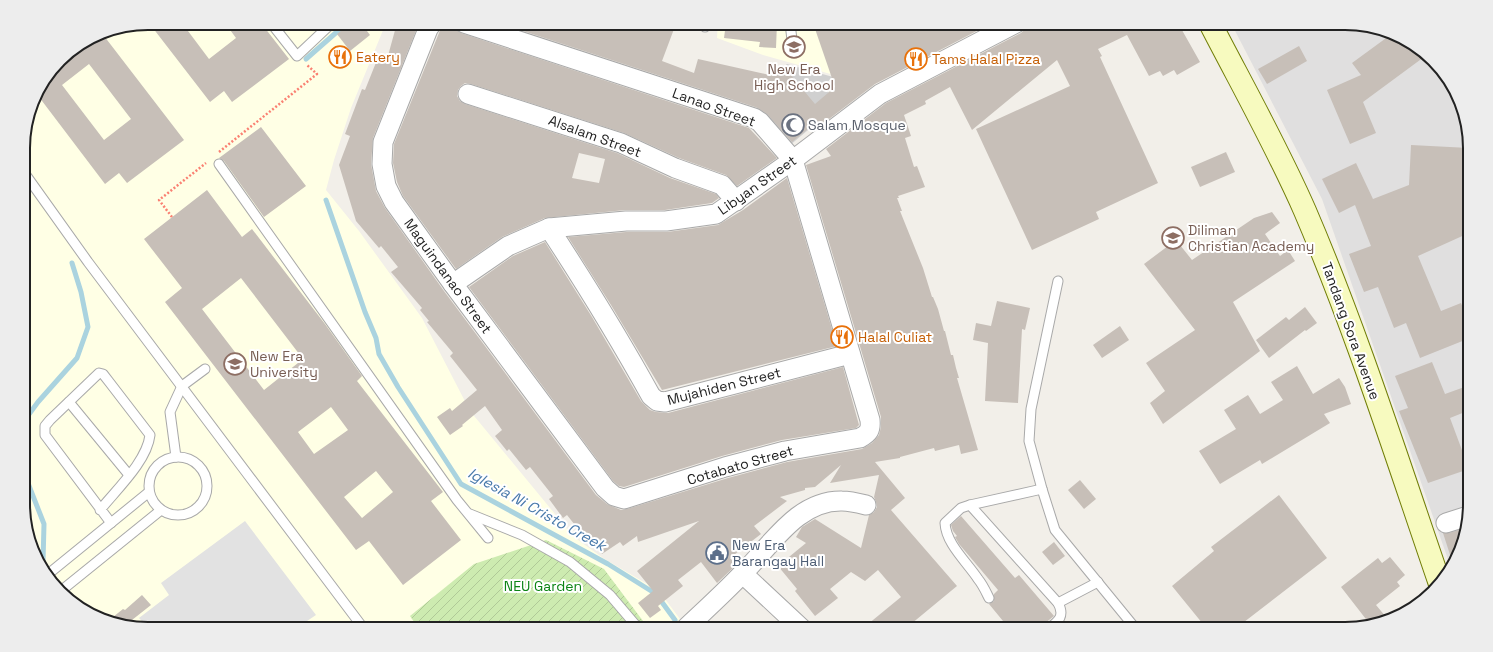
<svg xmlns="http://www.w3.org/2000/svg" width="1493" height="652" font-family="'Space Grotesk',sans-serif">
  <defs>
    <pattern id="garden-furrows" width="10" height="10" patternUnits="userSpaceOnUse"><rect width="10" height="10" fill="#cdebb0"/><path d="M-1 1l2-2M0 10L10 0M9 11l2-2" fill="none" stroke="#b0c997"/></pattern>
  </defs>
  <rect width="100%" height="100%" fill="#f2efe9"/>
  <polygon fill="#e0dfdf" points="1231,23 1345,23 1392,32 1444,72 1469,132 1470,504 1461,551 1451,568 1322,199"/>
  <g fill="#ffffe5">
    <polygon points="148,23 386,23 351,108 334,160 326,190 359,231 422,318 470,411 574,537 603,558 659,591 683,623 676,629 148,629 101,620 49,580 24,520 23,140 36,93 66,54 101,32"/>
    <polygon points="718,23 841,23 834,75 763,55 717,38"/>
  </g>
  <polygon fill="#d0d0d0" points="787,64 833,77 823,86 839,104 789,146 748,97"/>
  <polygon fill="url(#garden-furrows)" points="546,540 604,569 649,629 419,629 410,616 474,564"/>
  <polygon fill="#e2e2e2" points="245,521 316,615 295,629 149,629 139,618 169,595 161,583"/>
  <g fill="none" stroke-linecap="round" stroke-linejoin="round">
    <g stroke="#aad3df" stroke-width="5">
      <polyline points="306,59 347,23"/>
      <polyline points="326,200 365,312 376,338 379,354 398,387 461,484 608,564 656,594 675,620"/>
      <polyline points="24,421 38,402 77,358 88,327 81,292 72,263"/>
      <polyline points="24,473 44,524 43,562"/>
    </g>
  </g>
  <g fill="#c7bfb8" fill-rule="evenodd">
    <polygon points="149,23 182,23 209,59 236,38 225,23 261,23 289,59 232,102 224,91 210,102"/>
    <polygon points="351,23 361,23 370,35 350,51 337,34"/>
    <polygon points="397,23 419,23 373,138 371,164 376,191 385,208 444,291 596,495 607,504 621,510 627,509 728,478 787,462 862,449 872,443 879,435 881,427 881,417 806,165 831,156 826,149 886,103 1021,33 1025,29 1027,23 1178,23 1200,62 1177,75 1174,70 1163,76 1160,71 1149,76 1127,35 1098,49 1102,56 1100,57 1158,183 1096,212 1099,219 1032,250 976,129 1070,86 1057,60 972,130 950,87 925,101 926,104 904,115 911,136 905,138 914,167 917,166 925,187 898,196 899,198 897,198 902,211 900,211 923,268 932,297 933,297 938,309 944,331 945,331 951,355 953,355 956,368 959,378 957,378 978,450 961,454 959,445 935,451 934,448 900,457 900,458 875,462 905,498 891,510 957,586 905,629 862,629 901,597 878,570 865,581 851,572 830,589 838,598 815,616 795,591 797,589 778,566 806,543 796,537 802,527 815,519 861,548 869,515 874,512 877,507 876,502 874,497 879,475 830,483 841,465 815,487 805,488 805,490 780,497 787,501 754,526 761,534 730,558 736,565 717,583 701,562 678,580 683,586 658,606 661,610 650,618 638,603 653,591 637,571 699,521 638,542 637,536 623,546 620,542 602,554 593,541 590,544 567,515 563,518 549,499 553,496 530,467 526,470 509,449 507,451 495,436 502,430 485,406 462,425 463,426 450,435 437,417 450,408 452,411 477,390 450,356 453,353 427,322 429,321 420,310 422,308 391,272 398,267 381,246 379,248 356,221 339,165 350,136 345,134 362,89 365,90 377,60 386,63"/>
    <path d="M443,23H453L456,30L461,33L749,128L777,158L737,186L726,175L679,158L624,133L471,84L465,83L461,86L458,90L457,96L460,101L465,104L617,153L670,178L716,194L719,198L712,203L665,210H625L545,218L502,237L456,269L403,196L397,182L393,163L394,144ZM579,153L605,159L599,183L572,178Z"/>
    <polygon points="499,23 653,23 674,29 662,61 694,73 698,59 774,76 784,67 815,104 835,87 813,23 992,23 875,84 812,132 809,128 792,142 768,115 758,108"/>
    <polygon points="726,23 777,23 776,48 759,47 760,42 724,38"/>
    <path d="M101,32L184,140L127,183L119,173L105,184L36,93L66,54ZM89,64L131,119L104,140L62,85Z"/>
    <polygon points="1393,33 1424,57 1363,102 1376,133 1350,144 1327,90 1361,75 1352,63"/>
    <polygon points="1299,46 1307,61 1267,84 1258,69"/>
    <polygon points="261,127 306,186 264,217 224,161 219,158"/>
    <polygon points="1411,145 1469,148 1468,196 1469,199 1469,233 1418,256 1441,311 1461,303 1469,323 1470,338 1420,358 1406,323 1394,328 1378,287 1364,292 1349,254 1371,246 1355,205 1339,213 1322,179 1356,163 1373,199 1409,185"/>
    <polygon points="1226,152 1235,172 1200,187 1191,167"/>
    <polygon points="787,178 837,346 662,390 611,305 568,237 626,232 667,232 718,225 743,210"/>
    <path d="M207,190L242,237L252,229L325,324L362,376L357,381L443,492L431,501L461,540L403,585L369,541L356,550L165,302L182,288L144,239ZM241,278L303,359L264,390L202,309ZM331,407L348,430L314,454L298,432ZM376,471L393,492L362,518L344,497Z"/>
    <polygon points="1272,212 1280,223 1265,234 1280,256 1288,250 1295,261 1233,302 1260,351 1163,424 1150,403 1165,391 1146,363 1195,330 1144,264 1176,240 1192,260 1254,218"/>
    <polygon points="545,242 592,317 641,401 650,410 656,412 668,413 843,367 859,425 856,428 782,440 722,456 624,487 619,486 613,481 469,287 513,256"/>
    <polygon points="997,301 1030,308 1025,330 1022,329 1018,403 985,401 988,343 973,340 976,323 991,326"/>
    <polygon points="1305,307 1317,323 1306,331 1305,330 1269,358 1256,340 1286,317 1289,320"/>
    <polygon points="1120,326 1129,340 1102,358 1093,345"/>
    <polygon points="1432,362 1445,394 1470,385 1470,410 1450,418 1469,469 1428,483 1399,411 1408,408 1395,376"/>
    <polygon points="1297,366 1313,394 1339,378 1345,387 1351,404 1324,414 1330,423 1262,464 1260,460 1220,484 1199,451 1236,429 1224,410 1248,395 1260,414 1283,400 1271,382"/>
    <polygon points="1080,480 1096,499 1084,509 1068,490"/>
    <polygon points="1279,495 1327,558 1235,629 1207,629 1172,586 1214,551 1211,547"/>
    <polygon points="961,516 1015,578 1019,575 1054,616 1044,624 1042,629 994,629 1003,621 989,604 994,601 994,594 998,590 959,544 955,537 957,536 953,531 951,525"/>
    <polygon points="1465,528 1461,551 1453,564 1443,533 1449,533"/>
    <polygon points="1054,542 1065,556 1053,565 1042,552"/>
    <polygon points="1390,557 1405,575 1397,582 1400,586 1376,605 1386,617 1369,623 1341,587 1378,558 1382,563"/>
    <polygon points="142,595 151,605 132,620 138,627 108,621 123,609 125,610"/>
  </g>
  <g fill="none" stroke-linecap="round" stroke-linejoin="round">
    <g stroke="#a9a9a9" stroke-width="11">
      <g id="service">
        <polyline points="271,23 297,56 332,23"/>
        <polyline points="790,23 792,40"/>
        <polyline points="705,27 705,23"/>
        <polyline points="219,164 457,500 488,538"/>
        <polyline points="23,171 88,262 364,629"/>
        <polyline points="1058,281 1031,409 1029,441 1042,489 1055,530 1136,629"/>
        <polyline points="69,402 129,475"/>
        <circle cx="178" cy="486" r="29"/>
        <polyline points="176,457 170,412 182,386 205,369"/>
        <path d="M970,505L1058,603C1065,616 1059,621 1048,629"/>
        <path d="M100,510C117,489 147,461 150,435L110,383L103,374L99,373L50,420L45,426V435L111,523"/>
        <polyline points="470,514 522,535 570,562 610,595 639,629"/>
        <polyline points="47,575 149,492"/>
        <polyline points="62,590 161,510"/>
        <path d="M989,598C986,592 983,585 978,579C967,562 946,544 945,523L961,508L970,505L1042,489"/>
        <polyline points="1058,603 1098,582"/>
      </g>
    </g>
    <g stroke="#a9a9a9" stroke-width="21">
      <g id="minor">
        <path d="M432,23L428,29L383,142L382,164L386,186L394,202L453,284L605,488L614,496L624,499L725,467L785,451L860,438C869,433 871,430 870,420L793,160L760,122L754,118L464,23"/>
        <polyline points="468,94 621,143 675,168 722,185 736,201"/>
        <path d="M549,228C585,283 619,338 651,396L657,401L665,402L850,354"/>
        <polyline points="453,284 508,246 549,228 626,221 666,221 716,214 793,160 880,94 1016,23"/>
        <polyline points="1446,523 1468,516"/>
        <polyline points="743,574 802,629"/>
        <path d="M685,629C704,611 724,593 742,574C771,546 797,500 842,501C850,501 858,503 866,505"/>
      </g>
    </g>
    <g stroke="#707d05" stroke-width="24">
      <path id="secondary" d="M1210,23C1242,85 1277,147 1305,211C1357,332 1397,459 1440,584"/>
    </g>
    <g stroke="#fa8072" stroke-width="2.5" stroke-dasharray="2 2" stroke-linecap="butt">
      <polyline points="219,152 317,74 307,65"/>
      <polyline points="172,217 159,200 206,163"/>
    </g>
    <use href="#service" stroke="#fff" stroke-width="9"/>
    <use href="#minor" stroke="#fff" stroke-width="19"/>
    <use href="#secondary" stroke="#f7fabf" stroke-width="22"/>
  </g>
  <defs>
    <g id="school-ring" transform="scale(1.15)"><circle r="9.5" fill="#fff" stroke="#8d6e63" stroke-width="1.5"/><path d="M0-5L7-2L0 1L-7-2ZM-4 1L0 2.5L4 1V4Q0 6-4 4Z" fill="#8d6e63"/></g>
    <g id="restaurant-ring" transform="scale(1.15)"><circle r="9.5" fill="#fff" stroke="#e8710a" stroke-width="1.5"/><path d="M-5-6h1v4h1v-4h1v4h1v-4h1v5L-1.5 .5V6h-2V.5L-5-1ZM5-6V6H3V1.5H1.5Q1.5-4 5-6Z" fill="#e8710a"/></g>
    <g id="mosque-ring" transform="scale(1.15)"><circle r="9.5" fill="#fff" stroke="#6b7280" stroke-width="1.5"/><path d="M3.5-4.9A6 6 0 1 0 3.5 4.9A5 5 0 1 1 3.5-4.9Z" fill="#6b7280"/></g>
    <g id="university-ring" transform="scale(1.15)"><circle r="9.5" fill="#fff" stroke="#8d6e63" stroke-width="1.5"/><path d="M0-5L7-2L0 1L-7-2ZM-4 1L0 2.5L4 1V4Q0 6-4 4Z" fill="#8d6e63"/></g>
    <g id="civic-ring" transform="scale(1.15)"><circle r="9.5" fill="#fff" stroke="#5c6f8a" stroke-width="1.5"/><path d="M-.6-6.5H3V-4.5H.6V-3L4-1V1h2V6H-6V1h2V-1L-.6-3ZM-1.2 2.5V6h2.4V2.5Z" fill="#5c6f8a"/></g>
  </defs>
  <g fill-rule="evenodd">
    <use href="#school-ring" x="794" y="47"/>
    <use href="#restaurant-ring" x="340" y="57"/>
    <use href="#restaurant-ring" x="916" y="59"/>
    <use href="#mosque-ring" x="793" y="125"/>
    <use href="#school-ring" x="1173" y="238"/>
    <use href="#restaurant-ring" x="842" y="337"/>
    <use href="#university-ring" x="235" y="364"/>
    <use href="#civic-ring" x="717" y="553"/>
  </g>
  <g text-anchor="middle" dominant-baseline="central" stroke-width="4" stroke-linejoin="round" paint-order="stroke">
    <g font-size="14" fill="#c56008" stroke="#fff" text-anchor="start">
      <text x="356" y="57">Eatery</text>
      <text x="932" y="59">Tams Halal Pizza</text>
      <text x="858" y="337">Halal Culiat</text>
    </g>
    <g font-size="14" fill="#785e54" stroke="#fff" text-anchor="start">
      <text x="794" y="69" text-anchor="middle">New Era<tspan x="794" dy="16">High School</tspan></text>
      <text x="1188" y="230">Diliman<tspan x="1188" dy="16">Christian Academy</tspan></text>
      <text x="250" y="356">New Era<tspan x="250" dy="16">University</tspan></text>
    </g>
    <g font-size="14" fill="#222" stroke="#fff">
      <text transform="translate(714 107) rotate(20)">Lanao Street</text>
      <text transform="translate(595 136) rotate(20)">Alsalam Street</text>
      <text transform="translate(757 185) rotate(-35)">Libyan Street</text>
      <text transform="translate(448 276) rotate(54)">Maguindanao Street</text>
      <text transform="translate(1351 331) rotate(70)">Tandang Sora Avenue</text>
      <text transform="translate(724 386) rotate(-14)">Mujahiden Street</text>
      <text transform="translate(740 465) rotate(-16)">Cotabato Street</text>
    </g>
    <g font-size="14" fill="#5b616d" stroke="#fff" text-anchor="start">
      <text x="808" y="125">Salam Mosque</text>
    </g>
    <g font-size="14" fill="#4e5e75" stroke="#fff" text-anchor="start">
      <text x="732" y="545">New Era<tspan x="732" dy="16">Barangay Hall</tspan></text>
    </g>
    <g font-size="14" fill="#0c8416" stroke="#fff">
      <text x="543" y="586">NEU Garden</text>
    </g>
    <g font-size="15" font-style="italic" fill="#4a7aab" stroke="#fff">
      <text transform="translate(537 509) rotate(29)">Iglesia Ni Cristo Creek</text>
    </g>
  </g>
  <path d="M0 0H1493V652H0ZM148 30H1345A118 118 0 0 1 1463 148V504A118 118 0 0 1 1345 622H148A118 118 0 0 1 30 504V148A118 118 0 0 1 148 30Z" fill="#ededed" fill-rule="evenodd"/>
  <path fill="none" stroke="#222" stroke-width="2" d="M148 30H1345A118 118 0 0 1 1463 148V504A118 118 0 0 1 1345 622H148A118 118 0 0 1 30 504V148A118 118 0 0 1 148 30Z"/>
</svg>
